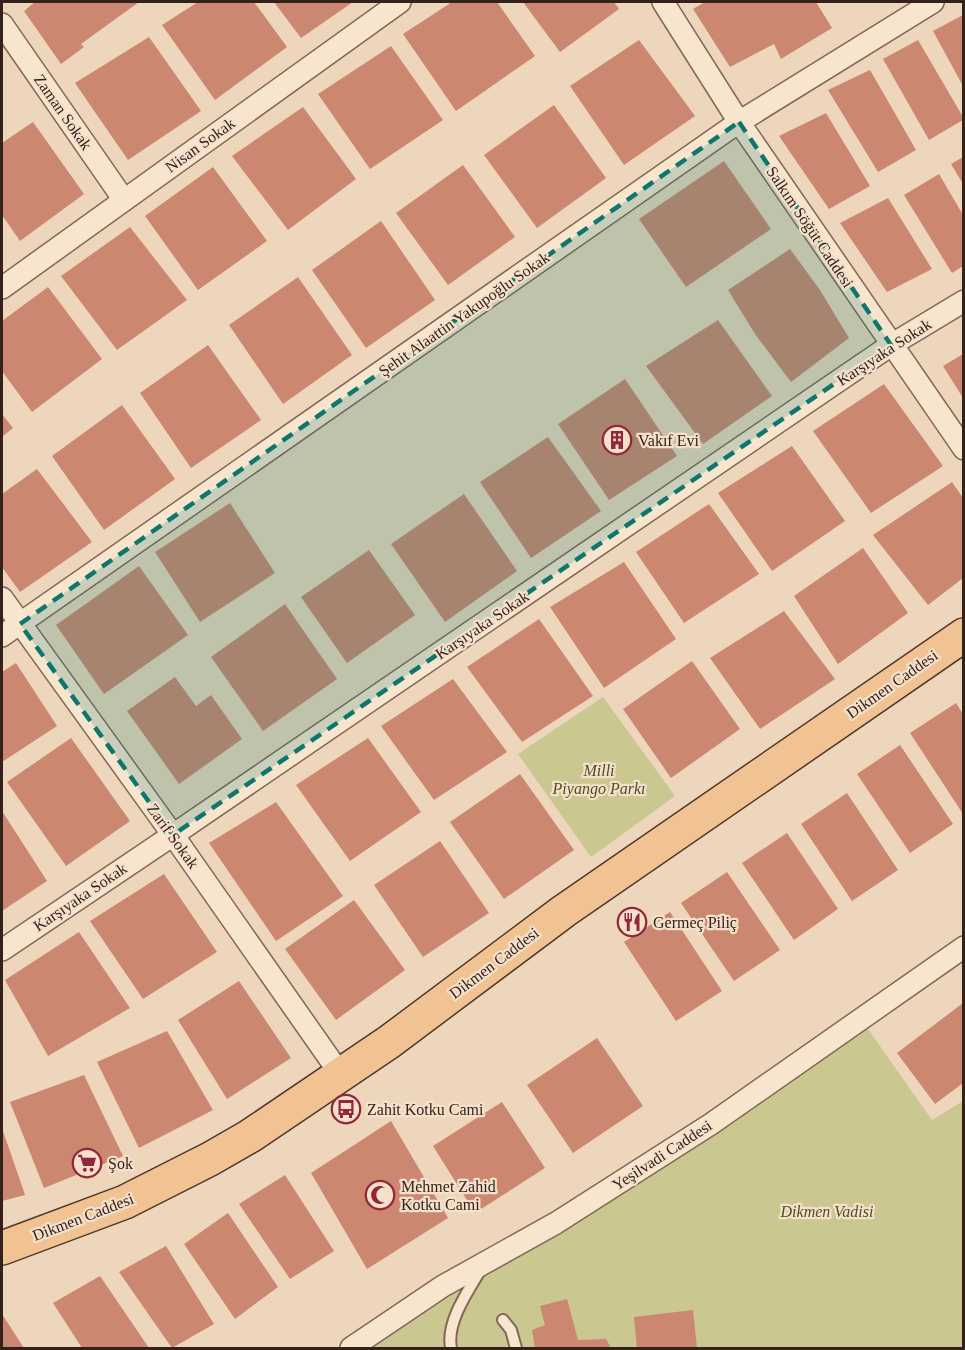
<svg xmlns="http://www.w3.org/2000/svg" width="965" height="1350" font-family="'Times New Roman',serif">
  <rect width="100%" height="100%" fill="#edd6bc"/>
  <g fill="#cbc790">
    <polygon points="603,697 675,796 591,857 518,754"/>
    <polygon points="861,1019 932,1120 963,1101 963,1348 367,1348"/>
  </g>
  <g fill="#cc8771">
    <polygon points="35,2 139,2 81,44 84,47 61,64 24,11"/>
    <polygon points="198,2 254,2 287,47 215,100 162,25"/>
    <polygon points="274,2 353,2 301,38"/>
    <polygon points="452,2 497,2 535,56 456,111 403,34"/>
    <polygon points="523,2 614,2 619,9 560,52"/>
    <polygon points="705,2 816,2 832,28 781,59 774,44 730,67 693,9"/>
    <polygon points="963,15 963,86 933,31"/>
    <polygon points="149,37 201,111 128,160 75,83"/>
    <polygon points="639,40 695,116 624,165 570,86"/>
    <polygon points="918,40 963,117 963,120 929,140 883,59"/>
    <polygon points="391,46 443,120 370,169 318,94"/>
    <polygon points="870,70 916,150 878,172 828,90"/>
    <polygon points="554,105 606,178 537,228 484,155"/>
    <polygon points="303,107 356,179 288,230 232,156"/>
    <polygon points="826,113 870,186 829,209 779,136"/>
    <polygon points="33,122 84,194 20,241 2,215 2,143"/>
    <polygon points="963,157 963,184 951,164"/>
    <polygon points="724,161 771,229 686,287 639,219"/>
    <polygon points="463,165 515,237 448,285 396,213"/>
    <polygon points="213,167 267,241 198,290 145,216"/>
    <polygon points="939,174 963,215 963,266 952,273 904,195"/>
    <polygon points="888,198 932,269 887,292 840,223"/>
    <polygon points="381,221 435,300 366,348 312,270"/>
    <polygon points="130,227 187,300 117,350 61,276"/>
    <polygon points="790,249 820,290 849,338 791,382 755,334 728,290"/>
    <polygon points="298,277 352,355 283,404 229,325"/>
    <polygon points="48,287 102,359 32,412 2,371 2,321"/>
    <polygon points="718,320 772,396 703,444 646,366"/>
    <polygon points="208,345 261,420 191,468 140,393"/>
    <polygon points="963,354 963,398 943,366"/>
    <polygon points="625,379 677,456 609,500 558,424"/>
    <polygon points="884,384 943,466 871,513 813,431"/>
    <polygon points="122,405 175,479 104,530 52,456"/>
    <polygon points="2,414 13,428 2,437"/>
    <polygon points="548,437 601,511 531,558 480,482"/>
    <polygon points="792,446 845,521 772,571 718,493"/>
    <polygon points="37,469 92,542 20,592 2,567 2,494"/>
    <polygon points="952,482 963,498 963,578 928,605 873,535"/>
    <polygon points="464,494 517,571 445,622 391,544"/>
    <polygon points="230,503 275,573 200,622 155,552"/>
    <polygon points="709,504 759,574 684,623 636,552"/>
    <polygon points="863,548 908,613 838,664 794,596"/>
    <polygon points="369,550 415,615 347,663 301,597"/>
    <polygon points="624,562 676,639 604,688 550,607"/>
    <polygon points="139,566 188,635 104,694 56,625"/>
    <polygon points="285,604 337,679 263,731 211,657"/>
    <polygon points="784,611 835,679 760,729 710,658"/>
    <polygon points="539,619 593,696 522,742 467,667"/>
    <polygon points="692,661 740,729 671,778 623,709"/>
    <polygon points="16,663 57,726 2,762 2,672"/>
    <polygon points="175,677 196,706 211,695 242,739 179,784 127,711"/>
    <polygon points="453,679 507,752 434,800 381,726"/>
    <polygon points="956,703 963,714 963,814 910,733"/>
    <polygon points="71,738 130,821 66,866 7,782"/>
    <polygon points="368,738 421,812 350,861 296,785"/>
    <polygon points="900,745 953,824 910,853 857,774"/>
    <polygon points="520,774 574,850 504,899 450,822"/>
    <polygon points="847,793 898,870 852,901 801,824"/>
    <polygon points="276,802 343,896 276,941 209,843"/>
    <polygon points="2,811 47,881 2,911"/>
    <polygon points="787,833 838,909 794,940 742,863"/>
    <polygon points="440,841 489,913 423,957 374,885"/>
    <polygon points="727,872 780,950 734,981 681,903"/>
    <polygon points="164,874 217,952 143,999 90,921"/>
    <polygon points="354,900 405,970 336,1020 285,949"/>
    <polygon points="670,912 722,991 676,1021 624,942"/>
    <polygon points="79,932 130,1008 48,1056 5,980"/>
    <polygon points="239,981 291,1058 227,1099 178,1020"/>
    <polygon points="963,1003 963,1083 935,1104 897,1053"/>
    <polygon points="167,1031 213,1110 139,1148 97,1062"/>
    <polygon points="597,1038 643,1106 573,1153 527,1085"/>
    <polygon points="84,1075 123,1156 44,1188 10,1102"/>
    <polygon points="502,1102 545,1168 475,1213 433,1146"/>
    <polygon points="391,1121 448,1218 367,1269 311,1173"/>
    <polygon points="2,1128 25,1195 2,1201"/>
    <polygon points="285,1175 334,1251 290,1279 239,1204"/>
    <polygon points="228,1213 278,1287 235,1319 184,1244"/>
    <polygon points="166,1246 214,1324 172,1348 119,1272"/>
    <polygon points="100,1276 149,1348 82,1348 53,1303"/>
    <polygon points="567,1299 578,1340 606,1339 610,1346 608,1348 535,1348 532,1330 545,1325 540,1306"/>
    <polygon points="693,1310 697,1348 637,1348 634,1317"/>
    <polygon points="2,1314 24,1348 2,1348"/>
  </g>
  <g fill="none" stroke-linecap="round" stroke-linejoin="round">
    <g stroke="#846656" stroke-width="14">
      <g id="lane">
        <polyline points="503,1320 511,1330 516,1348"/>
        <path d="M451,1348C446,1322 468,1291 481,1269"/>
      </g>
    </g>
    <g stroke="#846656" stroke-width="24">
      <g id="street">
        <polyline points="663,2 739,122 964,449"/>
        <polyline points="2,24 124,200"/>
        <polyline points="2,288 400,2"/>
        <polyline points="2,598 173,835 341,1075"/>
        <polyline points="2,636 739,122 933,2"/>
        <polyline points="2,950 173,835 891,345 964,301"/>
        <polyline points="351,1348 443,1286 556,1223 711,1124 964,947"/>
      </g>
    </g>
    <g stroke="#51362b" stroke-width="36">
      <polyline id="primary" points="2,1248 125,1202 210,1159 250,1136 389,1042 564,911 964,635"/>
    </g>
    <use href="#lane" stroke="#f8e5ce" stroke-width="10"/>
    <use href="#street" stroke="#f8e5ce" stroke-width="21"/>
    <use href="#primary" stroke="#f2c392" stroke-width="33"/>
  </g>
  <path fill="#0f766e" fill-opacity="0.2" stroke="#0f766e" stroke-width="4.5" stroke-dasharray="12 8" stroke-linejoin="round" d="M739,122L891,345L173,835L20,624Z"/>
  <defs>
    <g id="building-ring" transform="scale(1.5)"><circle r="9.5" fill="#f5e1cb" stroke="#93263a" stroke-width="1.5"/><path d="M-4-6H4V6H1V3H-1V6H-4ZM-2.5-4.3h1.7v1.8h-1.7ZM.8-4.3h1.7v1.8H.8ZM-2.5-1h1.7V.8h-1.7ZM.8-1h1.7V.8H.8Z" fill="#93263a"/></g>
    <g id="restaurant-ring" transform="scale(1.5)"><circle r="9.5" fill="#f5e1cb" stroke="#93263a" stroke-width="1.5"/><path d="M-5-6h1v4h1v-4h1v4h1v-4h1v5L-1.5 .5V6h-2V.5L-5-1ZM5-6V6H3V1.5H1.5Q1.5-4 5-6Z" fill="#93263a"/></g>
    <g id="bus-ring" transform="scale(1.5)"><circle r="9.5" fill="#f5e1cb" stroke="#93263a" stroke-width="1.5"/><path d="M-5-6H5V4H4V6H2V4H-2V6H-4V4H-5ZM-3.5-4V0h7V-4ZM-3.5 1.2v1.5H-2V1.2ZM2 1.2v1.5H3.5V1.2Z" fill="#93263a"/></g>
    <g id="supermarket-ring" transform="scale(1.5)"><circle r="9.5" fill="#f5e1cb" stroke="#93263a" stroke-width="1.5"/><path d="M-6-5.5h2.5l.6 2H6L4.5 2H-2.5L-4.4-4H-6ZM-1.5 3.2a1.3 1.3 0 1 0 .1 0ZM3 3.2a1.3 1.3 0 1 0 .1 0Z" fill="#93263a"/></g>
    <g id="mosque-ring" transform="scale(1.5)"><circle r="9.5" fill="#f5e1cb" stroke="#93263a" stroke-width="1.5"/><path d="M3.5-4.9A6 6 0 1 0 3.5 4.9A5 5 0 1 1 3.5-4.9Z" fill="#93263a"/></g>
  </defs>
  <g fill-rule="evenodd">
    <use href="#building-ring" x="617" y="440"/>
    <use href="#restaurant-ring" x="632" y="922"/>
    <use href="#bus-ring" x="346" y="1109"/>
    <use href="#supermarket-ring" x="87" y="1163"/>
    <use href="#mosque-ring" x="380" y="1195"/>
  </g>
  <g text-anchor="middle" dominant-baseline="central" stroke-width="4.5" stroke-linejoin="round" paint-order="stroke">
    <g font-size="16" fill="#33221b" stroke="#f5e1cb">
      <text transform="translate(63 112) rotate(55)">Zaman Sokak</text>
      <text transform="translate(200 145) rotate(-36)">Nisan Sokak</text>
      <text transform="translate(810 227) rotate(56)">Salkım Söğüt Caddesi</text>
      <text transform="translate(464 314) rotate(-35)">Şehit Alaattin Yakupoğlu Sokak</text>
      <text transform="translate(884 352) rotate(-33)">Karşıyaka Sokak</text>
      <text transform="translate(482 625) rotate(-34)">Karşıyaka Sokak</text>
      <text transform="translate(892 684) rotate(-35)">Dikmen Caddesi</text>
      <text transform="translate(173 836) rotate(54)">Zarif Sokak</text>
      <text transform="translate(80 897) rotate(-34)">Karşıyaka Sokak</text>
      <text transform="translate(494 963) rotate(-37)">Dikmen Caddesi</text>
      <text transform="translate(662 1155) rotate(-33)">Yeşilvadi Caddesi</text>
      <text transform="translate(83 1217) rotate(-21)">Dikmen Caddesi</text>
    </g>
    <g font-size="16" fill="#33221b" stroke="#f5e1cb" text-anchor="start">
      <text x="638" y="440">Vakıf Evi</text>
      <text x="653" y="922">Germeç Piliç</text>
      <text x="367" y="1109">Zahit Kotku Cami</text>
      <text x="108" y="1163">Şok</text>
      <text x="401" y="1186">Mehmet Zahid<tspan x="401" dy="18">Kotku Cami</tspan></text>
    </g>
    <g font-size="16" font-style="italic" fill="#4c5021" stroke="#f5e1cb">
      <text x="599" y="770">Milli<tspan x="599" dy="18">Piyango Parkı</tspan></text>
      <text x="827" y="1211">Dikmen Vadisi</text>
    </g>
  </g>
  <rect width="965" height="1350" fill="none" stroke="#33221b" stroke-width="6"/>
</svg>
